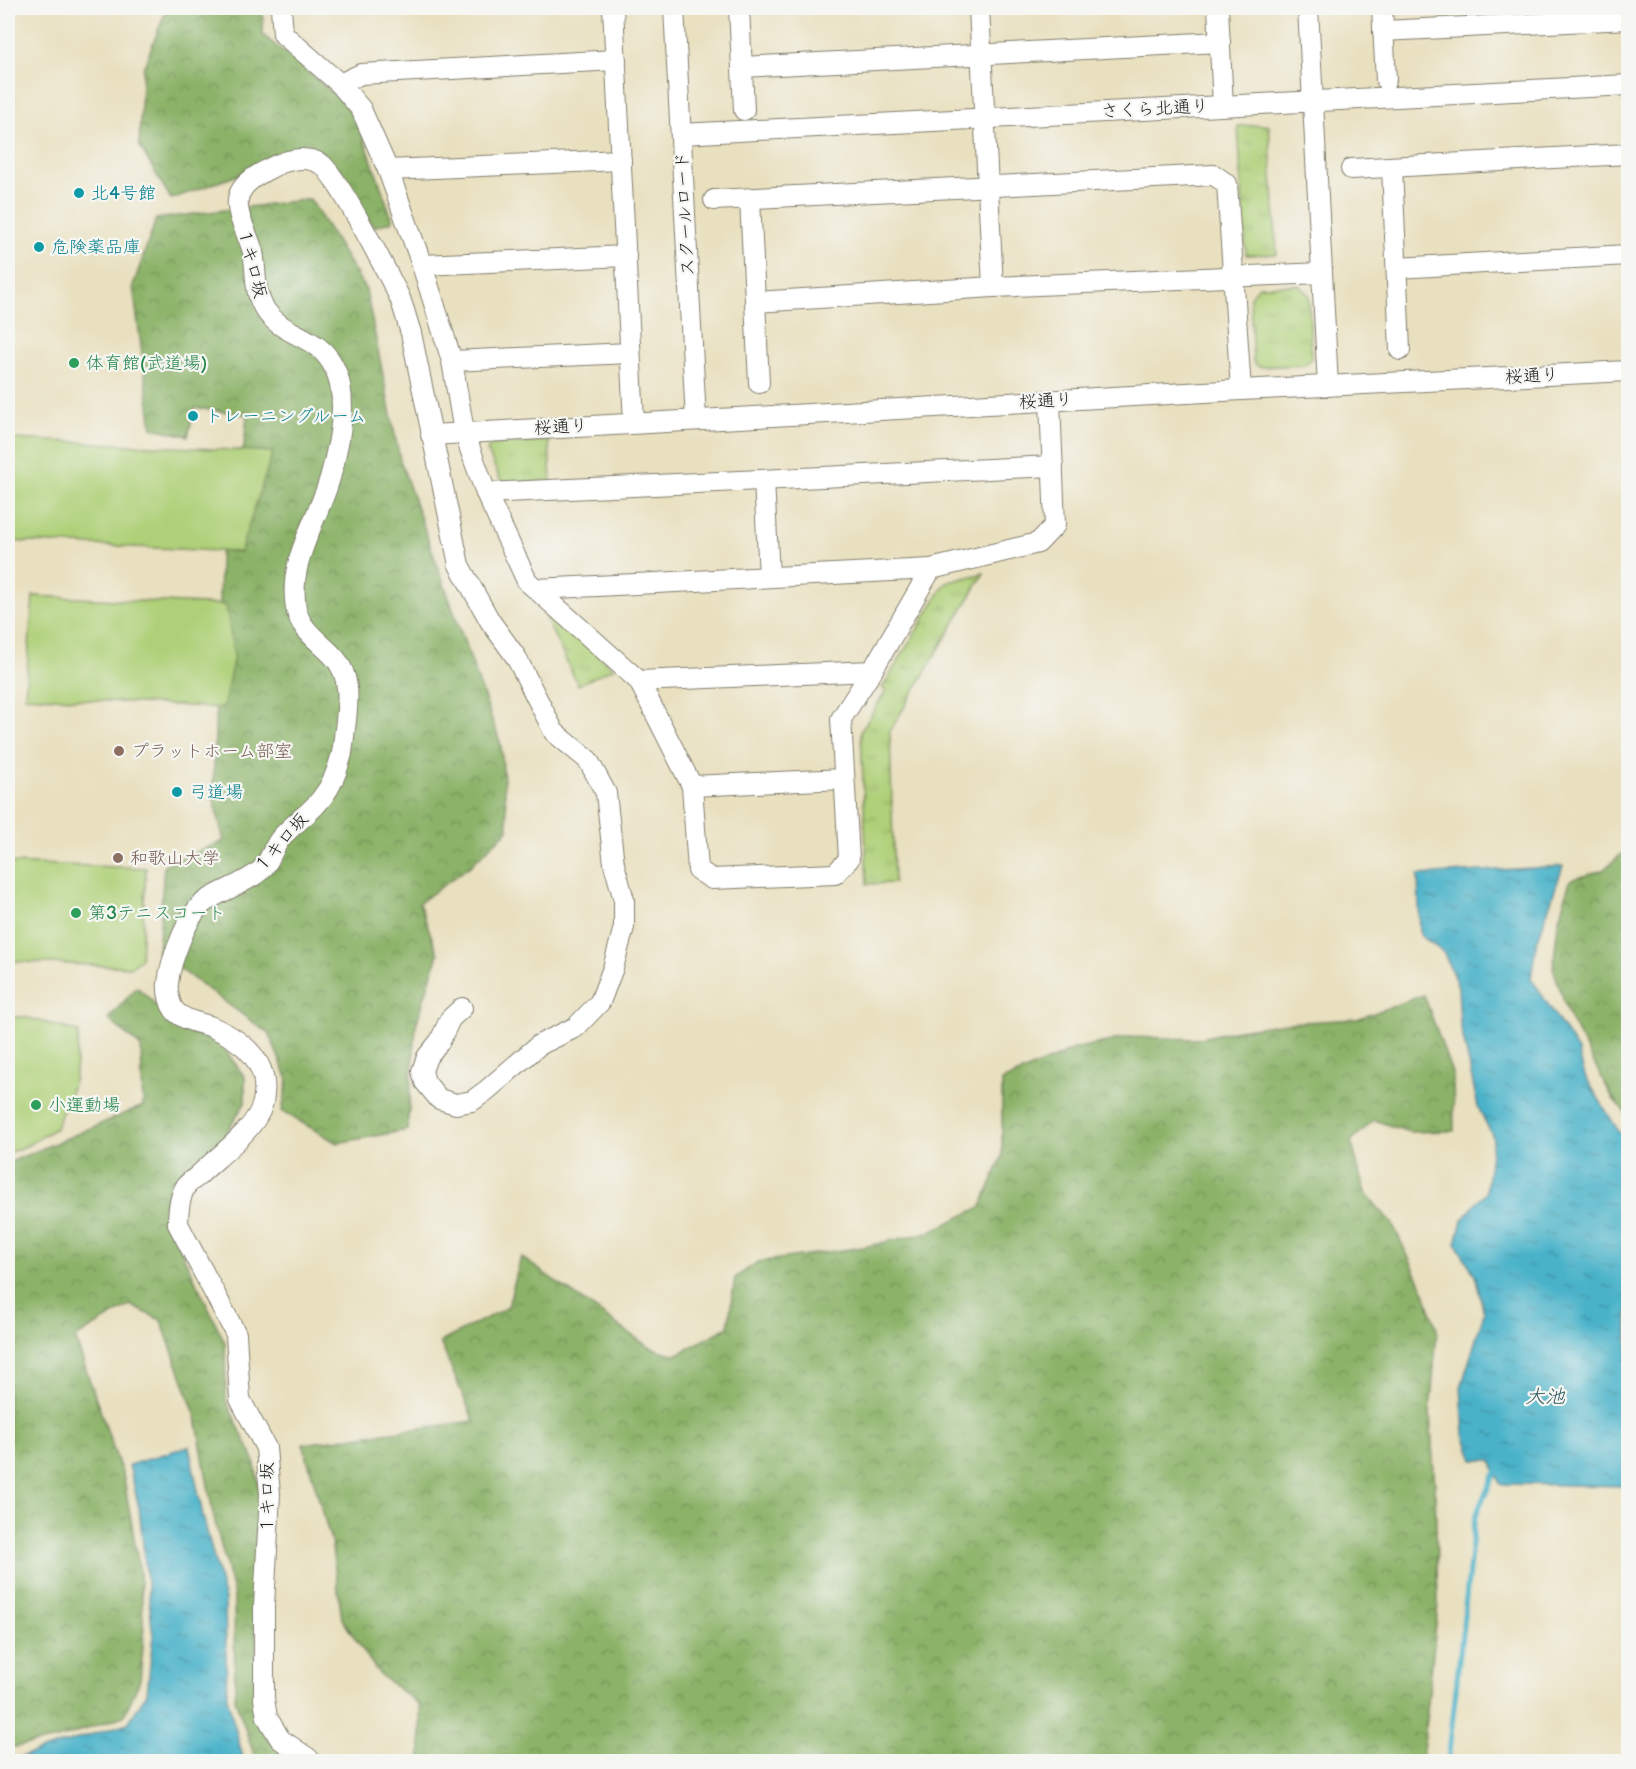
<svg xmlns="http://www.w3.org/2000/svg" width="1636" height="1769" font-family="'Balsamiq Sans','Klee One',sans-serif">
  <defs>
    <pattern id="forest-crowns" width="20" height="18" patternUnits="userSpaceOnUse" patternTransform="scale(1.5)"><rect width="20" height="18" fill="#8bb268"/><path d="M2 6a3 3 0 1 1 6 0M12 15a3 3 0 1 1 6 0" fill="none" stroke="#719055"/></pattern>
    <pattern id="park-tufts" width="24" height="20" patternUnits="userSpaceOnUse" patternTransform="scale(1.5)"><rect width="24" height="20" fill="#afd078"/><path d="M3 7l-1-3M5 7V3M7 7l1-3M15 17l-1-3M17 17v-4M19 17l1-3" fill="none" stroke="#96b267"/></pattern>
    <pattern id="water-ripples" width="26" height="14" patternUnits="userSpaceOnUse" patternTransform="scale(1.5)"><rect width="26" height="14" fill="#4ab2c9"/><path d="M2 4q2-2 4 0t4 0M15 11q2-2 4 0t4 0" fill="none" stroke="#3d90a2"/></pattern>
  </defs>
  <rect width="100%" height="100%" fill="#f6f6f2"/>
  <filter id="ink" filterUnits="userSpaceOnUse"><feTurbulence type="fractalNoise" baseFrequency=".0167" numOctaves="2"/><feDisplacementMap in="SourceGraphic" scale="12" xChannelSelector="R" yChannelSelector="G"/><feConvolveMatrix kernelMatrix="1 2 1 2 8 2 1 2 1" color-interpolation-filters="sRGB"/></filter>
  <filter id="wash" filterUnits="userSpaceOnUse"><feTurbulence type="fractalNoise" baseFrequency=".008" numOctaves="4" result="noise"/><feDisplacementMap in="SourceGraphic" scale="24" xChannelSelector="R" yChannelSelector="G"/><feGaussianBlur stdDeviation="1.35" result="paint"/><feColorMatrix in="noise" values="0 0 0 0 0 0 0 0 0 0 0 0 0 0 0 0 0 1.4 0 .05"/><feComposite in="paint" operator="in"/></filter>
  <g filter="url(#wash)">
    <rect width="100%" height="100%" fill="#e9e0bf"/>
    <g fill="url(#forest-crowns)" stroke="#546742" stroke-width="1.5">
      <polygon points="167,8 263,8 263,35 339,98 357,119 393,221 373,227 331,163 313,148 171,199 139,145 143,69"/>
      <polygon points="310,199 366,290 400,460 501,745 508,830 470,866 419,903 438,954 416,1025 407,1130 337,1143 282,1111 288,1080 269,1034 158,953 164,865 224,841 213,797 222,504 244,447 247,415 195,408 188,436 152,428 133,286 156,219"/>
      <polygon points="1628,842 1628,1115 1614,1100 1570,1019 1553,968 1558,923 1570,880 1603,870 1628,848"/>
      <polygon points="137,987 181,1028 222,1046 245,1077 245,1103 225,1135 183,1171 164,1202 171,1229 225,1343 226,1400 254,1460 260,1491 255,1565 257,1708 268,1740 282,1752 275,1761 256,1760 235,1699 234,1596 213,1514 196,1417 161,1320 130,1305 75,1338 124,1479 140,1573 144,1634 140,1680 124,1716 57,1739 8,1748 8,1163 143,1106 141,1047 108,1019"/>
      <polygon points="1424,995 1453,1076 1454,1131 1409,1132 1374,1120 1351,1141 1365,1193 1392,1223 1424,1290 1437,1330 1430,1413 1435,1487 1438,1604 1422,1761 421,1761 420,1705 379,1674 342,1619 331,1541 303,1444 474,1421 440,1342 508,1307 521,1257 649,1347 676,1355 728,1327 735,1278 758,1262 864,1247 929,1232 981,1207 1002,1157 1002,1081 1074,1049 1129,1037 1196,1039 1232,1031 1286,1023 1357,1019"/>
    </g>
    <g fill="url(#park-tufts)" stroke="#66764a" stroke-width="1.5">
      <polygon points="1269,125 1277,254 1246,255 1238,126"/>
      <polygon points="1299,285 1309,295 1311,359 1305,365 1259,367 1253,362 1250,297 1259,286"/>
      <polygon points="549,441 551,481 506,483 500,479 487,450 493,444"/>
      <polygon points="984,573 890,731 894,883 867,884 861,731 886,691 882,688 944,585 949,582"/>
      <polygon points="551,613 613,668 578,685 546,619"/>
    </g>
    <g fill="#afd078" stroke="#66764a" stroke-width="1.5">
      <polygon points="8,439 35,440 273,452 240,552 8,541"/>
      <polygon points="33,596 226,605 234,656 223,708 25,696"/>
      <polygon points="8,863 146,868 141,958 131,967 8,961"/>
      <polygon points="8,1017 25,1017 79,1032 74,1082 56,1128 26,1146 8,1153"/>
    </g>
    <g fill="url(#water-ripples)" stroke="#336772" stroke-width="1.5">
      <polygon points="1563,866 1536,945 1531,978 1578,1051 1585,1076 1597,1096 1619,1132 1628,1139 1628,1486 1500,1484 1491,1460 1473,1460 1464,1434 1461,1387 1484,1313 1475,1275 1456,1244 1462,1220 1486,1192 1493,1137 1478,1107 1460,1023 1458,987 1444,953 1420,935 1418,875"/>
      <polygon points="189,1446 203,1516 225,1600 227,1697 244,1761 8,1761 128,1723 147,1693 153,1636 139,1508 129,1465"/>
    </g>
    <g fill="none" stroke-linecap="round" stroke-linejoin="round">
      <polyline stroke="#4ab2c9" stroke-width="5" points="1448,1762 1475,1516 1498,1467"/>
    </g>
  </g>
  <g filter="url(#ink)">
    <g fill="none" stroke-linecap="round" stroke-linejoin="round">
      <g stroke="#827e6e" stroke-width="22">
        <g id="minor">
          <polyline points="281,8 283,34 340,84 361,109 388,170 422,265 452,361 464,432 486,493 527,581 639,681 692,786 698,870 712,879 835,874 849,859 841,719 872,671 931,569 1038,543 1055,525 1050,401"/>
          <polyline points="613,8 634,423"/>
          <polyline points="674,8 696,420"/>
          <polyline points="739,8 744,110"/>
          <polyline points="979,8 993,287"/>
          <polyline points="1218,8 1223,106"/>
          <polyline points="1308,8 1328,386"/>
          <polyline points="1382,8 1386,80"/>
          <polyline points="1383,31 1628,19"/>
          <polyline points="742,67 1220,42"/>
          <polyline points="340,84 361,74 616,60"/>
          <polyline points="681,134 1628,85"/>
          <polyline points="1392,167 1400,350"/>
          <polyline points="1351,169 1628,154"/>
          <polyline points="388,170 621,160"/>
          <polyline points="750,199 759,383"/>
          <polyline points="714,200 1214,175 1227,184 1241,390"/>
          <polyline points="422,265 626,256"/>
          <polyline points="1397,268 1628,255"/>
          <polyline points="756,302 993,287 1322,273"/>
          <polyline points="452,361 630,353"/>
          <polyline points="431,435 1241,390 1628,371"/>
          <polyline points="764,480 769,576"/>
          <polyline points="486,493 1053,466"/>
          <polyline points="537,589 931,569"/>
          <polyline points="639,681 872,671"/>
          <polyline points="692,786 844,779"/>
          <path d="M311,1762L308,1758L280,1739L267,1717L264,1699V1606L270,1494L266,1448L240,1399L236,1334L178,1224C178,1211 179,1197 186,1186C189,1182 194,1179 198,1176C217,1157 258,1128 263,1102C271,1063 244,1041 212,1027C201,1023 185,1021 176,1012C170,1006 167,992 168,983C170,962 188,912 206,901C223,890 244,884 260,871C270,863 272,849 280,839C293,823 313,812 324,795C331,786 337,771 340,760C343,753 343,744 344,737C347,711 354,677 333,656C319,641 300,630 296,608C289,568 309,534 323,498C329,484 333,468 336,453C342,429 346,392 335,369C319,334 285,338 266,311C253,293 257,272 253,252C249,235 236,217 238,200C239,187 252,178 263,172C280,162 302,153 321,164C335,171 389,276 399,296C404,308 407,321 411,333L459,565L490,621L516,657L554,732L588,760L606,793L614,864L624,900V927L613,968L600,1002L576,1027L539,1045L487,1090L472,1101L456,1104L439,1099L425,1082L422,1071L427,1057L440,1041L450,1019L462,1008"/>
        </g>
      </g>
      <use href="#minor" stroke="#fff" stroke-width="20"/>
    </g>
  </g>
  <g fill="#0f9aa8" stroke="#f6f6f2" stroke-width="2">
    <circle cx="79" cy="193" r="6"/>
    <circle cx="39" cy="247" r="6"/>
    <circle cx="193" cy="416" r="6"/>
    <circle cx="177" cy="792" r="6"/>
  </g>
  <g fill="#2e9e5b" stroke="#f6f6f2" stroke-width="2">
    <circle cx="74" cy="363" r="6"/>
    <circle cx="76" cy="913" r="6"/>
    <circle cx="36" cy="1105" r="6"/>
  </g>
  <g fill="#8d6e63" stroke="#f6f6f2" stroke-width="2">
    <circle cx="119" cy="751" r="6"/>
    <circle cx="118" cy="858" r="6"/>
  </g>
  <g text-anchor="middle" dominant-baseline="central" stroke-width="4.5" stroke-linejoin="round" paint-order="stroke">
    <g font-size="18" fill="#1c1c1c" stroke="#f6f6f2">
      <text transform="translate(1155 109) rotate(-3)">さくら北通り</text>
      <text transform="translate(685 214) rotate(-93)">スクールロード</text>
      <text transform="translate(252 263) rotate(76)">１キロ坂</text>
      <text transform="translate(1532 376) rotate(-3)">桜通り</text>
      <text transform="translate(1046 401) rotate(-3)">桜通り</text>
      <text transform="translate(561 427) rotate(-3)">桜通り</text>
      <text transform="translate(281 843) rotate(-49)">１キロ坂</text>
      <text transform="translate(267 1498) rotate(-90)">１キロ坂</text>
    </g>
    <g font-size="18" fill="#0d838f" stroke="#f6f6f2" text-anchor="start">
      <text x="91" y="193">北4号館</text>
      <text x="51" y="247">危険薬品庫</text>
      <text x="205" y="416">トレーニングルーム</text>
      <text x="189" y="792">弓道場</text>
    </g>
    <g font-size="18" fill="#27864d" stroke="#f6f6f2" text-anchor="start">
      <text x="86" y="363">体育館(武道場)</text>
      <text x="88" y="913">第3テニスコート</text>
      <text x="48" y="1105">小運動場</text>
    </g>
    <g font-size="18" fill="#785e54" stroke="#f6f6f2" text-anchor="start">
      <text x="131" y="751">プラットホーム部室</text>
      <text x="130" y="858">和歌山大学</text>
    </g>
    <g font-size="20" font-style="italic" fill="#2e5861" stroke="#f6f6f2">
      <text x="1545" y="1397">大池</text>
    </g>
  </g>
  <rect width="1636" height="1769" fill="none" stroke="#f6f6f2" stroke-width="30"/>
</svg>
